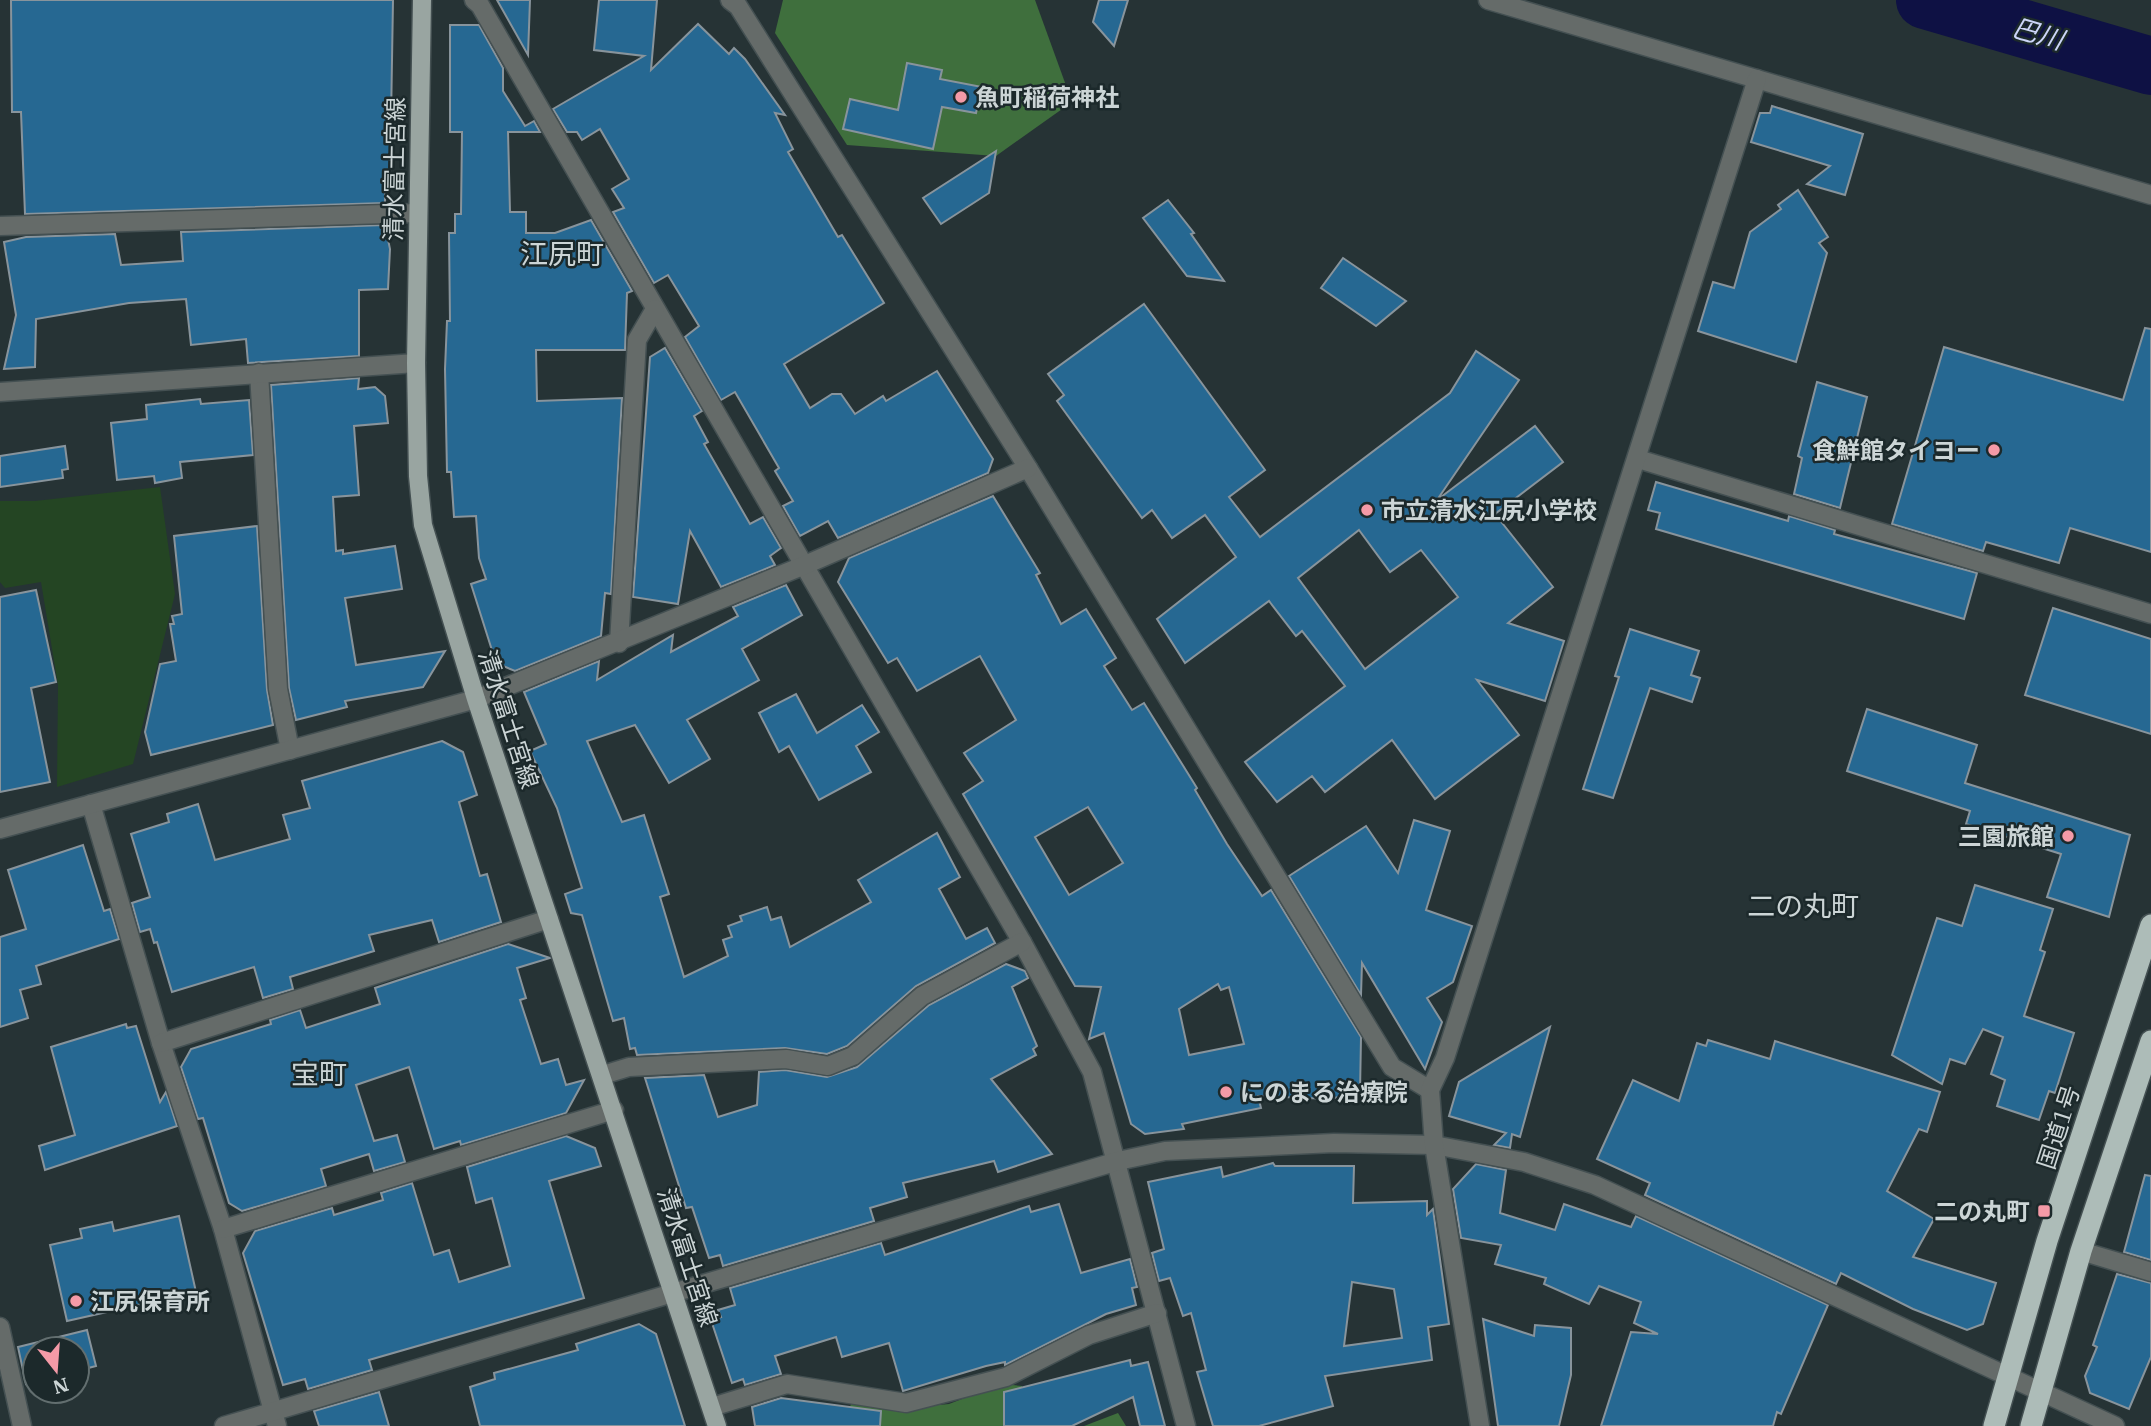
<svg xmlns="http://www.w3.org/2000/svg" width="2151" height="1426" font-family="'IBM Plex Serif','Noto Sans JP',serif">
  <rect width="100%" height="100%" fill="#263335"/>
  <polygon fill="#244523" points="160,487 175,594 133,764 57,787 58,685 41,582 5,588 0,582 0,501 35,501"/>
  <g fill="#3f6f3d">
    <polygon points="783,0 1035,0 1072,102 996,156 847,145 775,33"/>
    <polygon points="1001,1384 1022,1386 1022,1402 1005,1426 848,1426 847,1416 851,1404 918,1407 949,1404"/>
    <polygon points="1118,1413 1126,1426 1084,1426"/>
  </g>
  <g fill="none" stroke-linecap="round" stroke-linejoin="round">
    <polyline stroke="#0e1144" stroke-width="58" points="1925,0 2151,66"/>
  </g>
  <g fill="#266892" stroke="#88949c" stroke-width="2" fill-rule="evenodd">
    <polygon points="11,0 393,0 390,181 385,181 385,203 25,214 21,112 12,112"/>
    <polygon points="497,0 530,0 528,55"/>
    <polygon points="599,0 657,0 651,70 698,24 729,54 734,48 745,59 785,115 775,113 793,149 788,152 838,237 842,235 884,303 784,364 810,408 832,394 841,394 855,414 883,396 886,401 937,371 993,459 988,473 838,538 828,521 800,536 783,506 793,501 775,471 779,468 735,392 721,400 685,337 699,326 668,275 654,283 613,212 624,208 612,189 629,179 600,129 582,140 577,132 567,132 553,109 644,56 594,50"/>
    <polygon points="1099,0 1128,0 1114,46 1093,22"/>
    <polygon points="450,25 479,25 503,68 503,91 525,126 534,121 540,132 508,132 510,212 526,212 526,233 555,233 591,220 632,291 627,293 625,350 536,350 537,401 622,398 611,594 605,593 601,636 515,671 496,663 471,584 486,579 479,558 476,516 454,517 451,472 447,472 445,369 447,321 450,321 449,233 455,233 455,214 461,214 462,132 450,132"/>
    <polygon points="907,63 942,70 940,79 982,87 976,113 942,107 933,149 843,129 850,99 898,110"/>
    <polygon points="1772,106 1863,134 1845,195 1807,184 1830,166 1751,142 1760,113 1770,113"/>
    <polygon points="996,151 989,193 941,224 923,198"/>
    <polygon points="1798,190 1828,237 1819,243 1827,253 1796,362 1698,331 1713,282 1734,288 1750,232 1781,209 1778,205"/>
    <polygon points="1168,200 1194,233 1191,234 1224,281 1187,276 1143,218"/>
    <polygon points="385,225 390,249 388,289 359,290 359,356 248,363 246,339 191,345 186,299 129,303 36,319 35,367 4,369 16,315 4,242 26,237 115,234 121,265 183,261 181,232"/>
    <polygon points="1343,258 1406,301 1376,326 1321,288"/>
    <path d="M1144,304L1265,470L1229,497L1260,537L1450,393L1476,351L1519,380L1437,500L1535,426L1563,462L1495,514L1553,587L1508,623L1564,641L1545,701L1477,680L1519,735L1435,799L1392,740L1325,792L1312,776L1277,802L1245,762L1345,686L1302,631L1296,636L1269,601L1185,663L1157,619L1236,557L1205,515L1172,538L1152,510L1142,518L1057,401L1064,395L1048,374ZM1359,530L1390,572L1421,550L1458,597L1365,669L1298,578Z"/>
    <polygon points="2145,328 2151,329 2151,552 2070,528 2059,563 1986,542 1983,551 1892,524 1944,347 2123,400"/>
    <polygon points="665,348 702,411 694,416 708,442 704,444 750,524 763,517 781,548 770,556 775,565 721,587 690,531 678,604 633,597 650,357"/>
    <polygon points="359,378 358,389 375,387 385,396 388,423 354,426 359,495 333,497 336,551 343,550 343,554 395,546 402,589 345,598 356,665 445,651 423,687 345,701 347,707 296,720 289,688 271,385"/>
    <polygon points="1817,382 1867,397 1840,508 1794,494 1802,458 1798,456"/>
    <polygon points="200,399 201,404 249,400 253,455 180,462 182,478 155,483 154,476 117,480 111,423 147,419 146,405"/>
    <polygon points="65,446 68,469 62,470 63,478 0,487 0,456"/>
    <polygon points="1656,482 1788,521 1789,516 1835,530 1834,534 1977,573 1964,619 1656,529 1660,513 1648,510"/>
    <path d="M993,496L1040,573L1036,575L1061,624L1086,609L1116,658L1104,666L1132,710L1144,703L1197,788L1195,790L1227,844L1262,896L1271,890L1361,1037L1360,1092L1330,1099L1258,1096L1261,1108L1182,1124L1184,1129L1145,1134L1131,1124L1104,1033L1089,1039L1101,987L1075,986L963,794L983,781L964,753L1016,720L980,656L917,691L897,658L888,663L838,582L849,558ZM1088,807L1123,863L1069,895L1035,837ZM1218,984L1221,990L1229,987L1244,1044L1189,1055L1179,1009Z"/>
    <polygon points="257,526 267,690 273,725 151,755 145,732 160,664 176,661 170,624 174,624 172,616 182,614 174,536"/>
    <polygon points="786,585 802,615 742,649 759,680 687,720 710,759 669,783 635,725 587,741 622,822 644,815 669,894 660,897 684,977 728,956 723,940 732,937 728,926 742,921 740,916 767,907 771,920 781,917 790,947 871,902 858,880 937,833 960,877 939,889 966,939 987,928 995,943 916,986 847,1046 827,1054 785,1048 637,1055 635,1048 630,1049 624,1018 613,1021 582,915 571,913 565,894 582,888 557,808 530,751 546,744 524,692 599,661 597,680 673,635 671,652 738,616 733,607"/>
    <polygon points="36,590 56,682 31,688 50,782 0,792 0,597"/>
    <polygon points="2053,608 2151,639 2151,734 2025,695"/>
    <polygon points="1630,629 1699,651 1691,675 1700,678 1692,702 1650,688 1613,798 1583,789 1619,677 1615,676"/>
    <polygon points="796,694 817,733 862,705 879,732 856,746 871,772 819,800 789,746 779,752 759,713"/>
    <polygon points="1867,709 1977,745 1965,783 2130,835 2109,917 2047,897 2061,854 1966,824 1970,811 1847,771"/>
    <polygon points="442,741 463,752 477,795 459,802 480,876 487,874 501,922 439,942 432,920 369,935 374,951 290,977 293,989 263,998 254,967 172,992 157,942 154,943 150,929 140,932 132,903 150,897 131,834 169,822 167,814 198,804 215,860 290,839 283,815 310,808 302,781"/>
    <polygon points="1414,820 1450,831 1426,910 1472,926 1453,982 1427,998 1442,1022 1425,1069 1362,963 1361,995 1289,876 1366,826 1398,873"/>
    <polygon points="83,845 104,911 110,909 119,939 36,966 41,984 20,990 28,1018 0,1027 0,937 26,929 8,870"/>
    <polygon points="1975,885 2053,909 2040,950 2045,952 2024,1016 2074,1033 2055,1093 2049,1091 2039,1120 1997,1106 2005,1080 1991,1074 2003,1037 1983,1029 1965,1064 1950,1059 1942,1084 1892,1055 1937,918 1962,926"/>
    <polygon points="508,944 550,958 517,968 526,998 520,1000 541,1064 558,1059 566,1085 584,1080 566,1113 461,1145 460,1141 434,1149 409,1067 356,1085 374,1141 397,1135 405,1162 374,1171 369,1154 321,1169 326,1186 242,1211 229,1203 203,1118 198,1119 181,1067 191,1049 271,1024 270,1020 300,1010 306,1028 380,1004 375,988"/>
    <polygon points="1006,964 1025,971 1028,978 1012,987 1037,1046 1033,1049 1036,1055 991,1079 1052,1154 998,1172 994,1161 903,1183 907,1197 870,1208 874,1221 723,1266 720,1255 709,1258 692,1207 686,1208 645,1078 704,1075 718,1117 757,1105 759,1072 785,1070 827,1077 857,1067 929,1005"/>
    <polygon points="126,1024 127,1028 136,1026 160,1102 166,1092 177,1126 45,1170 39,1146 75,1135 51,1047"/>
    <polygon points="1550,1027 1520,1137 1512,1134 1510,1148 1494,1145 1506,1133 1449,1116 1459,1082"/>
    <polygon points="1708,1040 1770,1059 1775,1041 1940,1092 1927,1132 1919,1129 1887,1191 1934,1219 1913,1257 1996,1283 1983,1324 1967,1330 1913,1309 1841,1273 1836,1284 1645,1195 1650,1183 1597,1159 1633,1080 1679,1101 1697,1043 1706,1046"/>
    <polygon points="566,1136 595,1148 601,1166 549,1181 584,1298 369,1360 372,1370 308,1389 305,1379 283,1385 243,1253 255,1231 332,1208 334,1215 383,1200 381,1193 412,1183 434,1255 449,1250 459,1282 510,1266 492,1198 476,1203 467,1167"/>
    <path d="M1273,1163L1275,1166H1354L1353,1203L1427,1201V1215L1433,1209L1449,1324L1428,1327L1432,1360L1325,1376L1333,1406L1259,1426H1213L1197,1372L1206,1370L1191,1313L1183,1316L1170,1278L1159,1281L1152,1253L1164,1249L1148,1182L1221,1167L1223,1177ZM1352,1282L1394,1289L1402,1338L1344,1346Z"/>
    <polygon points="1476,1164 1506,1170 1500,1213 1555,1230 1564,1204 1631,1227 1636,1216 1828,1305 1781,1414 1777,1412 1773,1426 1601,1426 1631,1332 1658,1334 1634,1323 1641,1302 1599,1286 1589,1304 1544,1284 1546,1278 1495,1264 1501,1245 1461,1238 1453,1189"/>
    <polygon points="2145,1175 2151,1176 2151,1260 2124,1252"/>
    <polygon points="1059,1204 1081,1273 1130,1259 1137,1287 1132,1288 1136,1305 1106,1314 1005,1365 1005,1362 986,1366 903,1391 889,1343 842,1357 836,1337 775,1356 781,1374 745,1385 743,1379 732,1383 711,1320 721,1317 718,1310 735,1305 730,1288 881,1243 885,1255 1029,1206 1031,1212"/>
    <polygon points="179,1216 196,1292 67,1321 50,1245 82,1238 80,1229 112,1222 114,1231"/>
    <polygon points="2117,1274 2151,1283 2151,1357 2129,1409 2090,1393 2085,1376 2097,1347 2093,1345"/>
    <polygon points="1483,1319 1534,1336 1535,1325 1571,1328 1571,1375 1559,1426 1498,1426"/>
    <polygon points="639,1324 656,1334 685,1426 480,1426 470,1387 495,1379 494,1373 578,1350 576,1344"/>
    <polygon points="87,1330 96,1366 77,1371 77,1349 35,1349 35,1382 26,1384 18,1347"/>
    <polygon points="1130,1360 1131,1366 1148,1362 1165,1426 1140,1426 1133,1397 1072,1426 1004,1426 1004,1392"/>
    <polygon points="379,1392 389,1426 319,1426 314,1411"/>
    <polygon points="781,1398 881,1411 880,1426 755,1426 752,1407"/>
  </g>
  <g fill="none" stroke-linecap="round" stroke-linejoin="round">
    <g stroke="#445052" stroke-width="21">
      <g id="minor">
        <polyline points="474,0 480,5 1022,942 1092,1072 1186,1426"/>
        <polyline points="730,0 738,6 1028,468 1392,1067 1430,1090"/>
        <polyline points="1488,0 2151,195"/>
        <polyline points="0,226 418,213"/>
        <polyline points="259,373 278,689 290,750"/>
        <polyline points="0,392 416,363"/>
        <polyline points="1638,459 2151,614"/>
        <polyline points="619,643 637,340 655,309"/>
        <polyline points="91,804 161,1043 223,1229 277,1426"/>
        <polyline points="0,829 476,699 805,565 1028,468"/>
        <polyline points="161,1043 549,919"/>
        <polyline points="603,1075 629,1067 786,1059 828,1066 853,1056 922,996 1022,942"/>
        <polyline points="223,1229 614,1110"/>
        <polyline points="2081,1251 2151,1272"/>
        <polyline points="0,1327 22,1426"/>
        <polyline points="712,1407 787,1384 906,1403 1006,1377 1089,1335 1157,1313"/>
        <polyline points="224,1426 1118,1161 1165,1151 1334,1143 1434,1145 1524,1162 1595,1185 2115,1426"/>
        <polyline points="1480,1426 1434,1145 1430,1090 1445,1058 1757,79"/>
      </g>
    </g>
    <g stroke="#445052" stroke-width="21">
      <polyline id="major" points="422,0 416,363 418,476 423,525 476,699 717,1426"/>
    </g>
    <g stroke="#445052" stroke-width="24">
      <g id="highway">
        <polyline points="1994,1426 2047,1241 2151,925"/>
        <polyline points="2031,1426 2081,1251 2151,1041"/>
      </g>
    </g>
    <use href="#minor" stroke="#656b69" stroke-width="18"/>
    <use href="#major" stroke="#99a5a1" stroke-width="18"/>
    <use href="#highway" stroke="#adbcb8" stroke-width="21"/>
  </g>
  <g fill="#f49aa7" stroke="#1c292b" stroke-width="2.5">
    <circle cx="961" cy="97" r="7"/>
    <circle cx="1994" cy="450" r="7"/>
    <circle cx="1367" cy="510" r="7"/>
    <circle cx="2068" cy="836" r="7"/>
    <circle cx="1226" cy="1092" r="7"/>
    <rect x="2037" y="1204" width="14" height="14" rx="3.5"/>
    <circle cx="76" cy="1301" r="7"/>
  </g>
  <g text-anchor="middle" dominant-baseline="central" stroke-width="5" stroke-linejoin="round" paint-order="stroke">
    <g font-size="24" font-weight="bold" fill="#ccd5d6" stroke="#1c292b" text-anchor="start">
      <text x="975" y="97">魚町稲荷神社</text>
      <text x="1980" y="450" text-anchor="end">食鮮館タイヨー</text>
      <text x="1381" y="510">市立清水江尻小学校</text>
      <text x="2054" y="836" text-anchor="end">三園旅館</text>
      <text x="1240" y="1092">にのまる治療院</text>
      <text x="2030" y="1211" text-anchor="end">二の丸町</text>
      <text x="90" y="1301">江尻保育所</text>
    </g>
    <g font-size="24" fill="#ccd5d6" stroke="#1c292b">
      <text transform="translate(394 169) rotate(-89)">清水富士宮線</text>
      <text transform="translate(509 719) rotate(72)">清水富士宮線</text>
      <text transform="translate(2058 1127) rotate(-72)">国道1号</text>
      <text transform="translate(688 1257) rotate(72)">清水富士宮線</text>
    </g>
    <g font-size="26" font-style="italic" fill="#ccd5f8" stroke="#1c292b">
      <text transform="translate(2038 33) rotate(16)">巴川</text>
    </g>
    <g font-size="28" fill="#ccd5d6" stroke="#1c292b">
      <text x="562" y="253">江尻町</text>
      <text x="1803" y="905">二の丸町</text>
      <text x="319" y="1073">宝町</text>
    </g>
  </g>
  <g transform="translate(56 1370) rotate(163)"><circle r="33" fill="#1c292b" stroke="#626e6f" stroke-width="2"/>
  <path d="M0-5L12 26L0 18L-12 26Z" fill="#f49aa7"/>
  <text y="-10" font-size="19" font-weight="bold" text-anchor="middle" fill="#ccd5d6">N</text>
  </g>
</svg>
